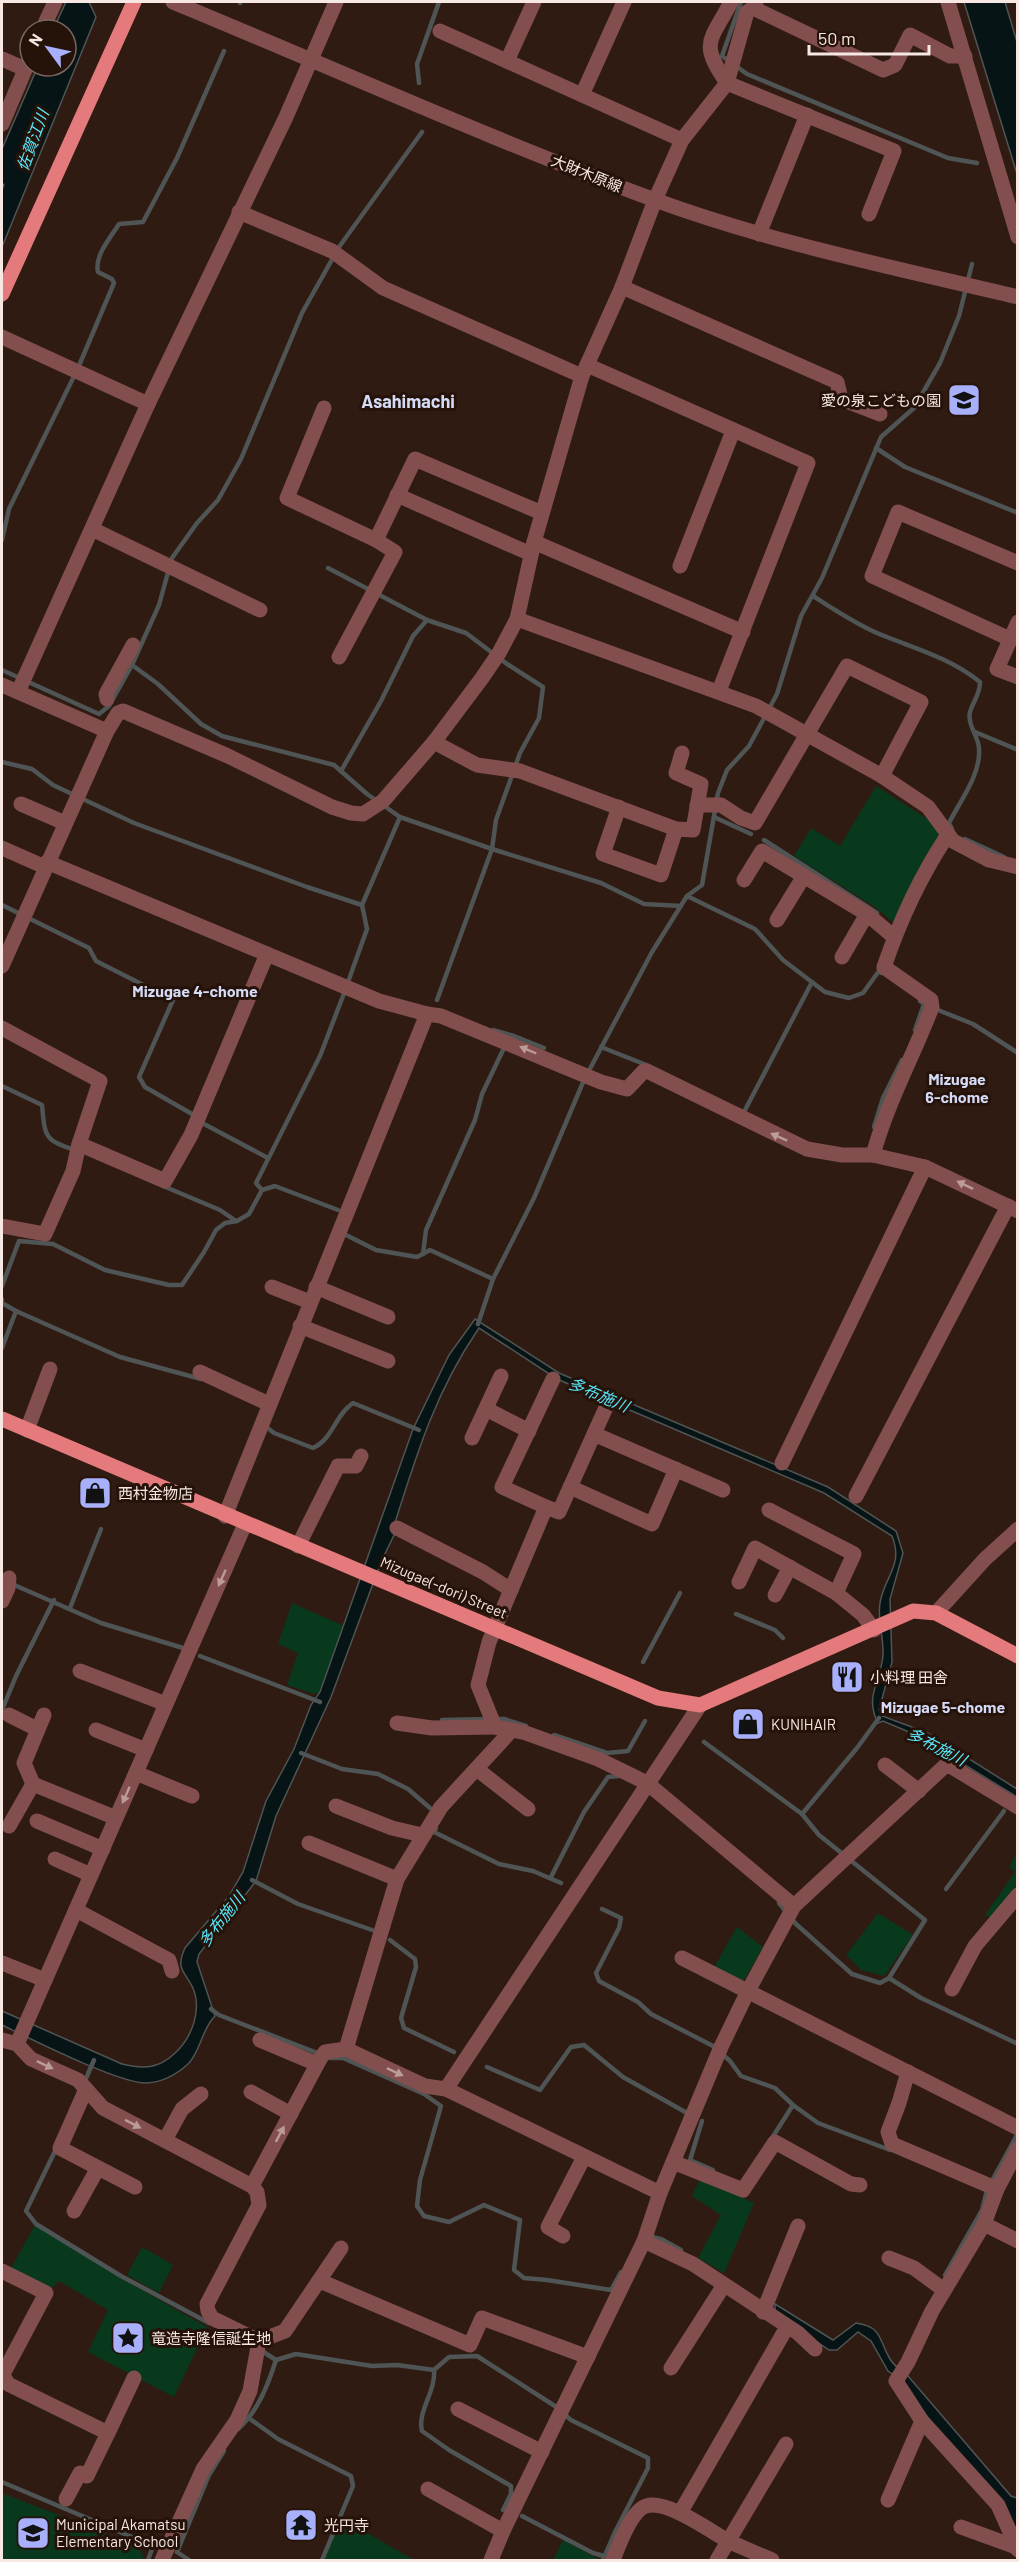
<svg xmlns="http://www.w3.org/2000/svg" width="1019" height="2562" font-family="Barlow,'Noto Sans JP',sans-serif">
  <rect width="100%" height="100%" fill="#2f1b12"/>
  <g fill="#08391d">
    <polygon points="876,786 935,824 947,841 900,928 875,907 794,856 811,828 840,846"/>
    <polygon points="292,1603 344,1626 320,1692 314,1694 287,1685 298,1653 278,1644"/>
    <polygon points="1017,1852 1017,1890 992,1919 985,1915 1015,1872 1009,1867"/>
    <polygon points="878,1913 913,1935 884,1976 861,1970 846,1955"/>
    <polygon points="737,1927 763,1947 743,1982 713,1969"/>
    <polygon points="700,2179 754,2203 724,2273 698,2258 721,2215 692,2196"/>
    <polygon points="35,2225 124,2280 207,2327 174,2397 88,2352 108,2310 59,2281 51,2289 11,2268"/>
    <polygon points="142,2247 173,2265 159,2293 127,2275"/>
    <polygon points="2,2493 138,2546 144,2558 143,2560 2,2560"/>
    <polygon points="341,2518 414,2560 324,2560"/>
    <polygon points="563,2540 600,2560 553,2560"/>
  </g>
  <g fill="#071416" stroke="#4f5454" stroke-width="1.5">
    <polygon points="66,2 89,2 96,17 2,247 2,190 4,185 2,183 2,149 38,66 66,66 66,30 53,30"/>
    <polygon points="964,2 1005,2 1017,42 1017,174"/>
    <path d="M475,1319L559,1373L828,1487L896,1531L903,1553L890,1599L892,1662L879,1710L882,1716L928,1733L1017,1789V1797L960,1762L951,1753L947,1754L916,1735L883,1721L878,1723C864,1696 881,1682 883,1655C884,1638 877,1620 880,1603C884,1577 904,1565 892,1536L824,1493L557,1379L479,1328C435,1392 416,1456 393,1529L395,1533L381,1562L331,1697L276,1816L256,1881L199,1954L197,1962L215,2016C202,2028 201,2051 188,2064C176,2075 163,2082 147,2083C120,2084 31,2039 2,2025V2011L122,2064C143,2069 158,2069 174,2054C192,2038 203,2009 192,1986C183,1970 176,1968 185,1948L229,1896L243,1872L266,1801L294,1749L311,1705L320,1692L413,1429L449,1355Z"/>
    <path d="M775,2304L833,2340L856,2323C883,2327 878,2339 890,2359C894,2366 902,2371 908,2376L1011,2496L1017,2498V2535L925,2419L901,2380L888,2371L871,2341L858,2332L837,2350H829L775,2313Z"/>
  </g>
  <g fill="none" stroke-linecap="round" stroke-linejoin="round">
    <g stroke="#4f5454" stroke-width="4.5">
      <polyline points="240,3 241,2"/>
      <polyline points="729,61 722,56 741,2"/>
      <polyline points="736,66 747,74 948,158 977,163"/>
      <polyline points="419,83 417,64 439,2"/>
      <polyline points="876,448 905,467 1018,513"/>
      <path d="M2,540L9,509L78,368L114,283L112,279L98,272C94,256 111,237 119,224L143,222L177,158L224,51"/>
      <polyline points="328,568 427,620"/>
      <path d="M813,596C833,609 854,623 877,633C913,648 949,657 980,682C980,695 973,701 970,712C967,725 979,737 979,749C981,774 960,801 949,823L952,829"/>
      <polyline points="132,665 158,684 201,724 222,736 334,765 367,794 400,817 492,849 601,883 644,904 681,906"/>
      <polyline points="2,670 99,714 109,706 132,665 159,605 172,558 197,523 218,500 241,459 302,313 339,247 422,132"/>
      <polyline points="975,732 1018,750"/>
      <polyline points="2,762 32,769 53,785 134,823 307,887 362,905"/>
      <polyline points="341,771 381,701 413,636 427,620 466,633 507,664 543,687 539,718 520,753 496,820 492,849 437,1000"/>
      <polyline points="714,817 751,834"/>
      <polyline points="965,839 1004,857"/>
      <polyline points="764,840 877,913"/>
      <polyline points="687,896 755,929 783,960 825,992 849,998 863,993 879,971 881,973"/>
      <polyline points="2,905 89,948 96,961 173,1000 139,1077 145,1087 192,1114"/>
      <polyline points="938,1010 973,1024 1018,1053"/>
      <polyline points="493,1030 514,1036 544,1048"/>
      <polyline points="915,1030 924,1004 920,1001"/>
      <polyline points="601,1047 649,1066"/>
      <path d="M2,1086L42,1105C45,1137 44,1140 75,1150"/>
      <polyline points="744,1112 812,982"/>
      <polyline points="204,1124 268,1158"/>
      <polyline points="874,1127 883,1098 902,1060"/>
      <polyline points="163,1186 220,1210 236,1221"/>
      <polyline points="262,1190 275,1186 338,1210"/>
      <polyline points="344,1234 376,1250 417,1257 430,1250 493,1279"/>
      <polyline points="423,1254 426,1230 475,1120 482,1094 504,1048"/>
      <polyline points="2,1286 19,1241 53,1244 105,1270 169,1285 182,1285 204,1252 216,1230 225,1223 237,1221 249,1214 262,1190 256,1183 320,1056 343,996 367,929 362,905 400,817"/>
      <polyline points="2,1299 2,1303 16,1311"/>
      <polyline points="478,1324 493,1279 534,1198 584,1080 652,952 687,896 702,885 718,793 727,770 749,746 777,694 801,616 822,578 881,437 914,408 940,363 959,316 972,264"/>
      <polyline points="2,1348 16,1311 120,1357 201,1379"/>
      <path d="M269,1429L274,1433L313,1448C333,1439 335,1415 353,1403L419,1430"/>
      <polyline points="12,1584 101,1623 183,1648"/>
      <polyline points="70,1608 101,1529"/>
      <polyline points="736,1614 775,1630 783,1638"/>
      <polyline points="200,1656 320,1702"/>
      <polyline points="643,1662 680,1593"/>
      <polyline points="2,1710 16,1676 54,1600"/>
      <polyline points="496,1719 504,1719 526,1726"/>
      <polyline points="442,1720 488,1719"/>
      <polyline points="554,1735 607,1753 628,1751 645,1721"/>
      <polyline points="704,1742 802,1814 819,1835 925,1920 889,1978 880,1983 852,1974 796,1924 779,1903"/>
      <polyline points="301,1753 342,1769 378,1774 408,1789 430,1808"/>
      <polyline points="802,1814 857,1748 879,1718"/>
      <polyline points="436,1828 434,1832 499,1864 533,1871 561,1883"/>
      <polyline points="551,1877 584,1812 608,1777 619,1776"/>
      <polyline points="252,1880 298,1904 372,1930"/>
      <polyline points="946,1889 1004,1811"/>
      <polyline points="602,1909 621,1918 619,1928 596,1973 599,1981 638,2002 651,2014 713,2046 730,2061 741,2076 775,2088 793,2105 818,2123 890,2150"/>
      <polyline points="390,1940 415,1959 416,1967 401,2018 404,2028 454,2052"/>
      <polyline points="889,1978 921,1998 1018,2044"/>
      <polyline points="211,2009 219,2015 320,2054"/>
      <polyline points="330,2058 343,2058 424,2094 441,2106 420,2180 417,2206 424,2216 449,2222 484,2205 520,2220 514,2270 524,2278 547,2280 611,2290 621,2272"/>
      <polyline points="487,2067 540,2090 571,2047 584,2045 623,2077 687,2113"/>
      <polyline points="84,2083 94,2060"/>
      <polyline points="702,2121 690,2160 713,2170"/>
      <polyline points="772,2138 793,2105"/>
      <polyline points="56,2149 26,2211 36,2224 121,2276 209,2323"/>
      <polyline points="648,2236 661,2239 681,2250"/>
      <polyline points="945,2275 982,2210 987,2190 1018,2133"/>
      <polyline points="262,2351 276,2360 296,2354 372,2366 397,2365 434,2370"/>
      <polyline points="434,2370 449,2357 477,2356 558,2408"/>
      <path d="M434,2370C436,2392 417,2411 422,2431L449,2450L511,2486V2494L503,2510"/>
      <polyline points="564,2414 571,2420 648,2458 648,2468 615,2532 603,2560"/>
      <polyline points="250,2419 278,2439 351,2476 353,2486 322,2560"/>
      <path d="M238,2429C258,2411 268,2385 276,2360"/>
      <polyline points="2,2482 153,2546 148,2560"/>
      <polyline points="522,2516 593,2553 604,2556"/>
      <polyline points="177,2552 209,2475 224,2451"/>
      <polyline points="177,2552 189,2560"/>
    </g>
    <g stroke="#824f4e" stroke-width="15">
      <path d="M173,2C333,68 492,140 655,200C772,243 896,268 1018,297"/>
      <path d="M731,2C710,42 699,42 727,83L894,151L869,214"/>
      <polyline points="948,2 1018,237"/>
      <polyline points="753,8 883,70 895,65 910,35 950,56 965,56"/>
      <polyline points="42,30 55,2"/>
      <polyline points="440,31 682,140"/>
      <polyline points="2,59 25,69"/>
      <polyline points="507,61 534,2"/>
      <polyline points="582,95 624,2"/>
      <polyline points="2,124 30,58"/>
      <polyline points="239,212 332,251 383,288 582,376"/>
      <polyline points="759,234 807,115"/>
      <polyline points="622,287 837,382 841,399 880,414"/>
      <polyline points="2,337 148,404"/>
      <polyline points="587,365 808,463 719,691"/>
      <polyline points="324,408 287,498 376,540 395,552 339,657"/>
      <polyline points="397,495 531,554"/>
      <polyline points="92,529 260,610"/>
      <polyline points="376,540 415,459 542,513"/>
      <polyline points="534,542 743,632"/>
      <polyline points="680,566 733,431"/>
      <polyline points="517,619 756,706 882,776 928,807 953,841 989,860 1018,867"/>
      <polyline points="1018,622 997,669 1018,677"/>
      <polyline points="1010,639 872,576 898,512 1018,563"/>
      <polyline points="2,685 107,731"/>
      <polyline points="18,692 148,404 286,117 336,2"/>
      <polyline points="107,699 106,694 133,645"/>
      <polyline points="434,742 477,765 520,771 676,829 693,830 701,784 676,773 682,753"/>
      <polyline points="21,804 65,823"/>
      <polyline points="697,805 721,805 741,818 755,823 847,666 921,702 882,776"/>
      <polyline points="619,807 603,854 661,875 676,829"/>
      <polyline points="2,848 45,867"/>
      <polyline points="47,862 379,1001 427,1014 441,1016 601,1082 627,1089 644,1071 647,1071 807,1149 842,1155 873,1155 925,1167 1018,1211"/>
      <polyline points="744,880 762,851 867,914 894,937"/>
      <polyline points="777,920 804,876"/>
      <polyline points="842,957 867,914"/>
      <polyline points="2,966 107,731 118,713 123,711 228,756 332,807 351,813 363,814 383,801 434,742 482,678 499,653 517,619 534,542 582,376 622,287 655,200 682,140 727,83 747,12 753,8 756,2"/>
      <polyline points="2,1028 100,1081 79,1144 73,1171 45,1234 2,1226"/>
      <polyline points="79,1144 165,1181 191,1135 267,954"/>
      <path d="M873,1155C887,1103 913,1057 932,1007L931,1000L884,967C900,920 920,877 947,836"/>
      <polyline points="272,1287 310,1302"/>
      <polyline points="316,1287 388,1317"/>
      <polyline points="300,1326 388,1361"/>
      <polyline points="200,1372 269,1404"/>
      <polyline points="608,1403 594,1434 723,1490"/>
      <polyline points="486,1409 529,1431"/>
      <polyline points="27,1430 50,1369"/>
      <polyline points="594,1434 559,1512 546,1507 489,1642 478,1685 495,1727 523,1732 598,1759 647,1783 794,1906"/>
      <polyline points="472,1438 501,1376"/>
      <polyline points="782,1463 925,1167"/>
      <polyline points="570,1487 652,1524 676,1469"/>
      <polyline points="856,1496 1008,1206"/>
      <polyline points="546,1507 502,1487 553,1379"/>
      <polyline points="769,1510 854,1554 836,1593 863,1615 874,1630"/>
      <polyline points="225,1516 427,1014"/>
      <polyline points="397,1528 483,1572 511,1590"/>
      <polyline points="298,1546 338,1466 356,1466 361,1456"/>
      <polyline points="739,1582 755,1548 836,1593"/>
      <polyline points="775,1595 790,1567"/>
      <polyline points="2,1601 8,1588 9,1578"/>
      <polyline points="936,1613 985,1559 1018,1529"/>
      <polyline points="80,1671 166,1704"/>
      <polyline points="9,1715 37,1729"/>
      <polyline points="44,1715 24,1763 33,1784 116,1818"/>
      <polyline points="397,1723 432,1728 495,1727"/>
      <polyline points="96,1730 146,1750"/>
      <polyline points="885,1765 919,1791"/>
      <polyline points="478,1770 528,1809"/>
      <polyline points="136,1773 192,1796"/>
      <polyline points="336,1806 392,1828 422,1835"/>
      <polyline points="37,1821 103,1849"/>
      <polyline points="9,1826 33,1784"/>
      <polyline points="309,1843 397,1879"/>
      <polyline points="55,1859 91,1875"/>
      <polyline points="76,1910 169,1960 172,1971"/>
      <polyline points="682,1958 1018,2128"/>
      <polyline points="2,1963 45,1980"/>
      <polyline points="952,1989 975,1946 1018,1895"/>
      <polyline points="2,2040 17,2044 31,2059 78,2080 103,2108 252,2186 257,2192 259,2205 207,2304 208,2311 212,2318 259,2341 250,2391 237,2420 203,2469 162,2560"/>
      <polyline points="260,2040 317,2064"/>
      <polyline points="17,2044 245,1524"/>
      <polyline points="346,2049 397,1879 441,1807 511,1731"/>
      <polyline points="908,2072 899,2103 888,2132 892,2144 997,2189"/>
      <polyline points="86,2089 60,2148 135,2187"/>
      <polyline points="446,2089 700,1705"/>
      <polyline points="251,2092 291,2114"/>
      <polyline points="165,2140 182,2109 201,2094"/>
      <polyline points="1018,2149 997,2189 984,2224 932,2311 908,2362 896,2381 922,2421 998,2505 1018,2550"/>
      <polyline points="673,2162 743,2190 775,2142 851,2184 860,2185"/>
      <polyline points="252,2186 320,2059 325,2052 346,2049 425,2086 446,2089 660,2193"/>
      <polyline points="74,2211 98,2168"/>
      <polyline points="984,2224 1018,2241"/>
      <polyline points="563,2236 548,2227 584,2157"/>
      <polyline points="644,2241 693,2264 798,2333 815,2349"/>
      <polyline points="889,2258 914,2268 944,2290"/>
      <polyline points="2,2271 46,2293 3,2374"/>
      <polyline points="320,2281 470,2345 482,2318 588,2357"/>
      <polyline points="763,2312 798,2226"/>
      <polyline points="259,2341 285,2331 341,2248"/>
      <polyline points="671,2368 724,2285"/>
      <polyline points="2,2373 8,2384 108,2433 134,2378"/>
      <polyline points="458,2409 542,2452"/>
      <polyline points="428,2489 503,2531"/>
      <polyline points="66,2499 80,2473 87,2476 108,2433"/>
      <polyline points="888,2500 922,2421"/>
      <polyline points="680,2513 787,2327"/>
      <polyline points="961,2527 1016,2547"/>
      <polyline points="491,2560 503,2531 644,2241 660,2193 721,2047 748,1991 794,1906 947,1764 1018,1807"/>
      <path d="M613,2560C618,2547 631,2511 646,2506C667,2499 711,2532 730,2542C744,2548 758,2554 772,2560"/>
      <polyline points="717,2560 786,2444"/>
    </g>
    <g stroke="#e47a7b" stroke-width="15">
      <polyline points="2,294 134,2"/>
      <polyline points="2,1419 658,1698 700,1705 913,1611 936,1613 1018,1656"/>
    </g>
  </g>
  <defs><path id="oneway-solid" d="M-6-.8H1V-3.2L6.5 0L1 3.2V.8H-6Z" transform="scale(1.5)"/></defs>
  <g fill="#bc9c98">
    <use href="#oneway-solid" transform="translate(528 1050) rotate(-157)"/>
    <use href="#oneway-solid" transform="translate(779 1137) rotate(-156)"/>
    <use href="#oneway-solid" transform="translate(965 1185) rotate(-154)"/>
    <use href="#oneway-solid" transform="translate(222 1578) rotate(114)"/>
    <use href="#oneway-solid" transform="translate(126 1795) rotate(114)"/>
    <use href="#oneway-solid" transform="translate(45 2065) rotate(25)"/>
    <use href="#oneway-solid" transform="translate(395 2072) rotate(25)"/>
    <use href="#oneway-solid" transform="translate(133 2124) rotate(27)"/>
    <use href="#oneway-solid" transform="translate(280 2134) rotate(-62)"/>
  </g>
  <defs>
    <g id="school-square" transform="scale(1.725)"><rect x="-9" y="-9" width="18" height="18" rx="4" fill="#a8b0fc" stroke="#251209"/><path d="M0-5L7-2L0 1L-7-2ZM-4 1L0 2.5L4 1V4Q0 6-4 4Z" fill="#111"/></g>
    <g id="shop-square" transform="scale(1.725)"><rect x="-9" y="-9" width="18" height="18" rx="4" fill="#a8b0fc" stroke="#251209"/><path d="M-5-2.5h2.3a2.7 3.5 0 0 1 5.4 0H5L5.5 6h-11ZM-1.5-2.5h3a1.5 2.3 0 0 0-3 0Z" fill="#111"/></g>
    <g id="restaurant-square" transform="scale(1.725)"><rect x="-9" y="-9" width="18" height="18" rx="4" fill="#a8b0fc" stroke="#251209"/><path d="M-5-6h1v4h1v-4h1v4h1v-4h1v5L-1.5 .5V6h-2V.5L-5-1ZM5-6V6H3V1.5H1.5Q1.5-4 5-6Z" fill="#111"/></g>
    <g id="sight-square" transform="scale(1.725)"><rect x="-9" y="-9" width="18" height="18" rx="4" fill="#a8b0fc" stroke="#251209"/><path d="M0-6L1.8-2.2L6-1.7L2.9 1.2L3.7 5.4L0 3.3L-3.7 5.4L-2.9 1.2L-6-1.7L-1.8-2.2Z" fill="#111"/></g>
    <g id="temple-square" transform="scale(1.725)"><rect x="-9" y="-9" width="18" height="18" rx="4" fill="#a8b0fc" stroke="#251209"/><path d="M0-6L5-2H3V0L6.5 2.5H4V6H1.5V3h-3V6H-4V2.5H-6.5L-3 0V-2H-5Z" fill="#111"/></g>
  </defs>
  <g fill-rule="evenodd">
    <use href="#school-square" x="964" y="400"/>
    <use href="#shop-square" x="95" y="1493"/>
    <use href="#restaurant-square" x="847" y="1677"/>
    <use href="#shop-square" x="748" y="1724"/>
    <use href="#sight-square" x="128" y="2338"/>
    <use href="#temple-square" x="301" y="2525"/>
    <use href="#school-square" x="33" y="2533"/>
  </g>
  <g text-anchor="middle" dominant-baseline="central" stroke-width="6" stroke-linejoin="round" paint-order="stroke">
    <g font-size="15" fill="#f7e8e3" stroke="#251209">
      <text transform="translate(587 173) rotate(22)">大財木原線</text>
      <text transform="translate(444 1587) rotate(23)">Mizugae(-dori) Street</text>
    </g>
    <g font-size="15" fill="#f7e8e3" stroke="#251209" text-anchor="start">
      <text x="941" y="400" text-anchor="end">愛の泉こどもの園</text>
      <text x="118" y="1493">西村金物店</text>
      <text x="870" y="1677">小料理 田舎</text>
      <text x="771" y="1724">KUNIHAIR</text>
      <text x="151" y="2338">竜造寺隆信誕生地</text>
      <text x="56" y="2524">Municipal Akamatsu<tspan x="56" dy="17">Elementary School</tspan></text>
      <text x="324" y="2525">光円寺</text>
    </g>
    <g font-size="16" font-style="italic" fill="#58e8fc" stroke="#251209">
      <text transform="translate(32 140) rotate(-70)">佐賀江川</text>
      <text transform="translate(599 1394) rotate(23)">多布施川</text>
      <text transform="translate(937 1746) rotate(27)">多布施川</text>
      <text transform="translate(221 1919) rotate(-52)">多布施川</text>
    </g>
    <g font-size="16" font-weight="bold" fill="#d5daf7" stroke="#251209">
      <text x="195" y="990">Mizugae 4-chome</text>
      <text x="957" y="1078">Mizugae<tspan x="957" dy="18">6-chome</tspan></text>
      <text x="943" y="1706">Mizugae 5-chome</text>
    </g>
    <g font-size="18" font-weight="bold" fill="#d5daf7" stroke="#251209">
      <text x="408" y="401">Asahimachi</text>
    </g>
  </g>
  <rect width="1019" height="2562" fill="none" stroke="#f7e8e3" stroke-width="6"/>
  <g transform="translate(48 48) rotate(303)"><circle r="28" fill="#251209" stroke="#796860" stroke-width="1.5"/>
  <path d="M0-4.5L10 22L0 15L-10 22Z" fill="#a8b0fc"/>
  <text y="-9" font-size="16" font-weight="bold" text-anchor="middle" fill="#f7e8e3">N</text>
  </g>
  <path d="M809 45v9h120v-9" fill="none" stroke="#f7e8e3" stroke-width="3"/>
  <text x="818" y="45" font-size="18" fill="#f7e8e3" stroke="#251209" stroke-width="4.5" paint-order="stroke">50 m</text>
</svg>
